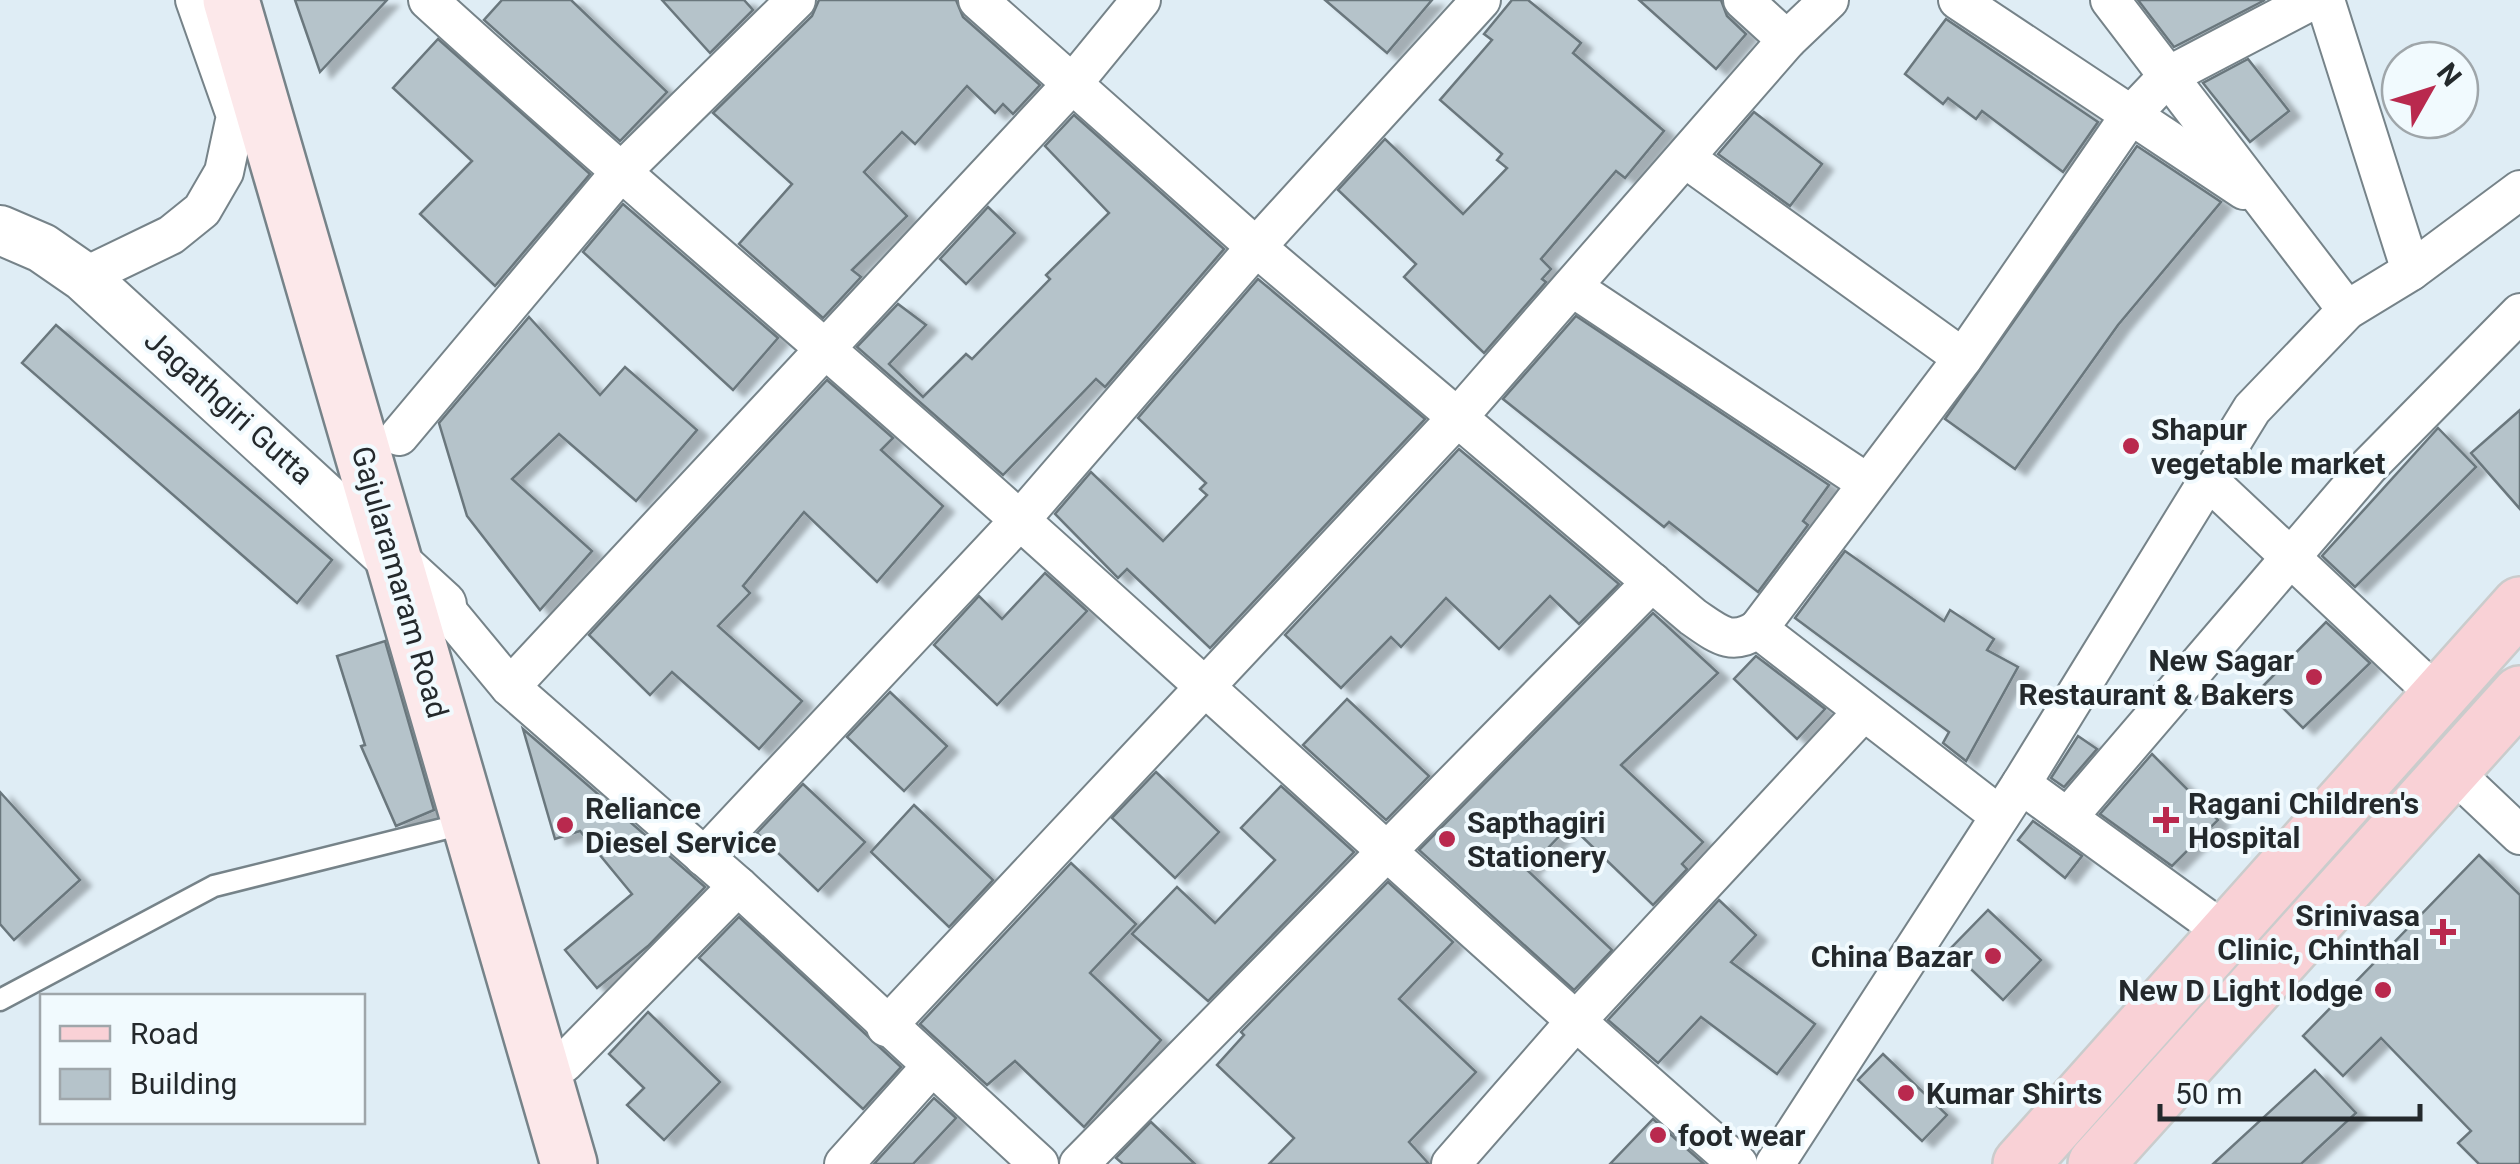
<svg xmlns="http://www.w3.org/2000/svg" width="2520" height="1164" font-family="Roboto,sans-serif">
  <defs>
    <filter id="shadow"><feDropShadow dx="11" dy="6" stdDeviation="2.5" flood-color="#0004"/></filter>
  </defs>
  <rect width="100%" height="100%" fill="#dfedf5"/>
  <g fill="#b5c3ca" stroke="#6a777d" stroke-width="2.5" filter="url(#shadow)">
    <polygon points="295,0 387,0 320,72"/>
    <polygon points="502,0 571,0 667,92 620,141 484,20"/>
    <polygon points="662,0 744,0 753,10 710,53"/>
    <polygon points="819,0 956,0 963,17 1040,85 1013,114 1003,104 995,113 967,86 915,144 902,132 864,172 907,216 852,270 861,277 823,318 739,244 792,184 713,113 812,16"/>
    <polygon points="1325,0 1432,0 1387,53"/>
    <polygon points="1512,0 1528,0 1581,43 1573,53 1664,131 1625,178 1616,171 1541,259 1551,269 1542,279 1546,282 1484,353 1404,277 1416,264 1338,190 1385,139 1463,214 1507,168 1497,160 1502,154 1440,100 1492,40 1484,34"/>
    <polygon points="1639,0 1721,0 1727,16 1746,34 1716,69"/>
    <polygon points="2138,0 2265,0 2174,47"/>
    <polygon points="1946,19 2098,122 2063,172 1982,111 1976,119 1948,98 1943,104 1905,74"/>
    <polygon points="438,39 590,174 495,286 420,214 472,161 393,88"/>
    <polygon points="2248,59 2289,111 2250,142 2203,83"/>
    <polygon points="1754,112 1822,164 1790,206 1718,154"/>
    <polygon points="1074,115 1224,249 1105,387 1096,379 1003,475 857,347 898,304 926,325 889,364 923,397 966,354 972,359 1050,279 1046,275 1109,213 1045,146"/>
    <polygon points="2137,146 2221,202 2118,325 2015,469 1945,419"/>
    <polygon points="623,204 778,338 733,390 583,252"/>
    <polygon points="988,207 1015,233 966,284 940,259"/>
    <polygon points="1258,279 1425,419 1210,648 1127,569 1118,578 1055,514 1091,472 1163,541 1207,495 1200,489 1206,483 1138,418"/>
    <polygon points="1576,316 1829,485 1803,521 1808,525 1758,592 1669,522 1664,527 1503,399"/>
    <polygon points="529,317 600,395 625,367 697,430 636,501 559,434 512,479 592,551 540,610 467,516 439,423"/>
    <polygon points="56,325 332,560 297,603 22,363"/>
    <polygon points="827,380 893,438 881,450 943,506 877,582 804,512 743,586 750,593 718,626 802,701 759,749 672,672 650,695 589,635"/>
    <polygon points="2520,410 2520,509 2471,453"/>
    <polygon points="2438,428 2476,467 2355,587 2322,556"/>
    <polygon points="1459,449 1619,584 1579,624 1550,596 1499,649 1446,598 1401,647 1391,637 1341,688 1285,635"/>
    <polygon points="1845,551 1944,621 1950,610 1994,639 1987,650 2018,667 1966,761 1943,743 1949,732 1795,618"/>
    <polygon points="1045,573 1087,611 997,705 934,645 979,596 1002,619"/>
    <polygon points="1653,613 1718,673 1621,765 1703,842 1682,864 1687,869 1653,905 1570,825 1527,870 1612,950 1574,990 1419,850"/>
    <polygon points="2326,622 2370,663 2303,728 2262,687"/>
    <polygon points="385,641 434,810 396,826 361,746 365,745 337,656"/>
    <polygon points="1756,656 1825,709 1797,739 1734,679"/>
    <polygon points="890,692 947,746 904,791 847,737"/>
    <polygon points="1347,699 1429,776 1386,820 1303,745"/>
    <polygon points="523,729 705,887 648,946 597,988 565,950 632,894 580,831 555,839"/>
    <polygon points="2078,736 2097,749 2064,787 2051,778"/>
    <polygon points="2152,754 2218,820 2172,866 2100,814"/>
    <polygon points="1156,772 1219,832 1175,878 1112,818"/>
    <polygon points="803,784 865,842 818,891 757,833"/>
    <polygon points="1281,786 1354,852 1208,1001 1132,934 1177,887 1215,923 1275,860 1241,828"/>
    <polygon points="0,792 80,880 14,940 0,924"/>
    <polygon points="914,805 993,880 949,927 871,852"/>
    <polygon points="2033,821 2082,856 2065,878 2018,840"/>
    <polygon points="2479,855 2520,895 2520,1164 2479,1164 2458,1143 2471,1131 2381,1038 2343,1076 2303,1036"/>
    <polygon points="1071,863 1136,924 1090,973 1161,1040 1084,1127 1015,1061 987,1085 920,1024"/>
    <polygon points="1388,882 1453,942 1399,999 1476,1072 1409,1142 1429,1164 1269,1164 1294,1138 1217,1065 1244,1035 1241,1032"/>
    <polygon points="1719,900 1756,935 1731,962 1815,1024 1777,1074 1701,1017 1658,1063 1608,1020"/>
    <polygon points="1988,910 2041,960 2003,1000 1950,949"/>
    <polygon points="739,917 901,1067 863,1109 699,958"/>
    <polygon points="648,1012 720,1082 664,1140 627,1105 644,1088 609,1054"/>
    <polygon points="1883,1054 1947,1115 1922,1141 1858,1080"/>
    <polygon points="2315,1070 2356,1113 2301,1164 2213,1164"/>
    <polygon points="934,1098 956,1118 913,1164 874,1164"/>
    <polygon points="1653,1119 1704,1164 1610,1164"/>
    <polygon points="1151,1122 1195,1164 1123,1164 1116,1158"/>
  </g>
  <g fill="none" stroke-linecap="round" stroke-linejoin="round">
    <g stroke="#768389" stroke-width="25">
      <polyline id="service" points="0,1000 214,886 467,823"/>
    </g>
    <g stroke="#768389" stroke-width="42">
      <g id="minor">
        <path d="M428,0C623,178 827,347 1023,523C1262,737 1497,954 1738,1164"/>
        <path d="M978,0L1256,247L1693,617C1718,634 1731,647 1758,629L2000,816"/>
        <polyline points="1743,0 1787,40"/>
        <polyline points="1958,0 2244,190"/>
        <polyline points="2110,0 2347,310"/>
        <polyline points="2325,0 2411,271"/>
        <polyline points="1685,158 1963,358"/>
        <polyline points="84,277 171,235 202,210 224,172 236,116 195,0"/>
        <polyline points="1572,287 1867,483"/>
        <polyline points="399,436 619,174 796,0"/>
        <polyline points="2206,478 2438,696"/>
        <polyline points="442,605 510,687 738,886 1039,1164"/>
        <polyline points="1758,629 1963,358 2129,117 2168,76 2313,0"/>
        <polyline points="510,687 1073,83 1141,0"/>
        <polyline points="2449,768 2520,835"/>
        <polyline points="2021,784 2226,933"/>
        <polyline points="2068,817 2368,467 2520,313"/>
        <polyline points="704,857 1020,520 1256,247 1481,0"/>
        <polyline points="886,1027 1457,418 1787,40 1829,0"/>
        <polyline points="564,1063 738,886"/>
        <polyline points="844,1164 931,1067"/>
        <polyline points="1079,1164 1652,582"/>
        <polyline points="1451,1164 1575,1022 1863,712"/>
        <polyline points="1775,1164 2021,784 2252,409 2347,310 2411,271 2520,190"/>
      </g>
    </g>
    <g stroke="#768389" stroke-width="52">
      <polyline id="tertiary" points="0,230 42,248 84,277 442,605"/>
    </g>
    <g stroke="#768389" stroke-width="60">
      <polyline id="secondary" points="231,0 569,1164"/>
    </g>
    <g stroke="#cacccc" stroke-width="60">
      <g id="primary">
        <polyline points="2021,1164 2520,605"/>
        <polyline points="2096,1164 2520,694"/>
      </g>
    </g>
    <use href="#service" stroke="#fff" stroke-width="20"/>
    <use href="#minor" stroke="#fff" stroke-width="38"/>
    <use href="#tertiary" stroke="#fff" stroke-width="48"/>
    <use href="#secondary" stroke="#fce8ea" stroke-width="55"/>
    <use href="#primary" stroke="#f9d1d6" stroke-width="55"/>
  </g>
  <g fill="#b9294e" stroke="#f1fafe" stroke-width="4">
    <circle cx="2131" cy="446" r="10"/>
    <circle cx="2314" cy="677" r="10"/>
    <path d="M2161 805h10v10h10v10h-10v10h-10v-10h-10v-10h10z"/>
    <circle cx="565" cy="825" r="10"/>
    <circle cx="1447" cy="839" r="10"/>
    <path d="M2438 917h10v10h10v10h-10v10h-10v-10h-10v-10h10z"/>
    <circle cx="1993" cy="956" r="10"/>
    <circle cx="2383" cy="990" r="10"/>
    <circle cx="1906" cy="1093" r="10"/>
    <circle cx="1658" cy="1135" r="10"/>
  </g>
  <g text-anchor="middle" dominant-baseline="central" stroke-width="8" stroke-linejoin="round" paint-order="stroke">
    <g font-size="30" fill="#24292c" stroke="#f1fafe">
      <text transform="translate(229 407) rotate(42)">Jagathgiri Gutta</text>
      <text transform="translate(400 582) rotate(74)">Gajularamaram Road</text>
    </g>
    <g font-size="30" font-weight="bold" fill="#24292c" stroke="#f1fafe" text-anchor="start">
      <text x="2151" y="429">Shapur<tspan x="2151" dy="34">vegetable market</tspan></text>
      <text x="2294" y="660" text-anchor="end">New Sagar<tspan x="2294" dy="34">Restaurant &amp; Bakers</tspan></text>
      <text x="2188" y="803">Ragani Children's<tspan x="2188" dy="34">Hospital</tspan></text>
      <text x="585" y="808">Reliance<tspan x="585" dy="34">Diesel Service</tspan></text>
      <text x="1467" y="822">Sapthagiri<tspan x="1467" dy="34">Stationery</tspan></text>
      <text x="2420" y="915" text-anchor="end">Srinivasa<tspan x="2420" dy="34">Clinic, Chinthal</tspan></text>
      <text x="1973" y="956" text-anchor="end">China Bazar</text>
      <text x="2363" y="990" text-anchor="end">New D Light lodge</text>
      <text x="1926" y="1093">Kumar Shirts</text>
      <text x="1678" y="1135">foot wear</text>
    </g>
  </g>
  <rect x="40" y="994" width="325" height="130" fill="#f1fafe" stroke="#9fa6aa" stroke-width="2.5"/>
  <rect x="60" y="1026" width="50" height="15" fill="#f9d1d6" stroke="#9fa6aa" stroke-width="2.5"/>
  <text x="130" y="1044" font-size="30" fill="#24292c">Road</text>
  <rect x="60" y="1069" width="50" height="30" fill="#b5c3ca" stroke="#9fa6aa" stroke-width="2.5"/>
  <text x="130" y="1094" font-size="30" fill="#24292c">Building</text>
  <g transform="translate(2430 90) rotate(51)"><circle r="48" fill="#f1fafe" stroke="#9fa6aa" stroke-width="2.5"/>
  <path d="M0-8L18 38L0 25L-18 38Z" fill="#b9294e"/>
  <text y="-15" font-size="28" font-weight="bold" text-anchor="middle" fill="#24292c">N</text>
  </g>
  <path d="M2160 1104v15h260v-15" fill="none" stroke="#24292c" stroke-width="5"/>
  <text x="2175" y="1104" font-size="30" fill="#24292c" stroke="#f1fafe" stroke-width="8" paint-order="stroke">50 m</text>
</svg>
